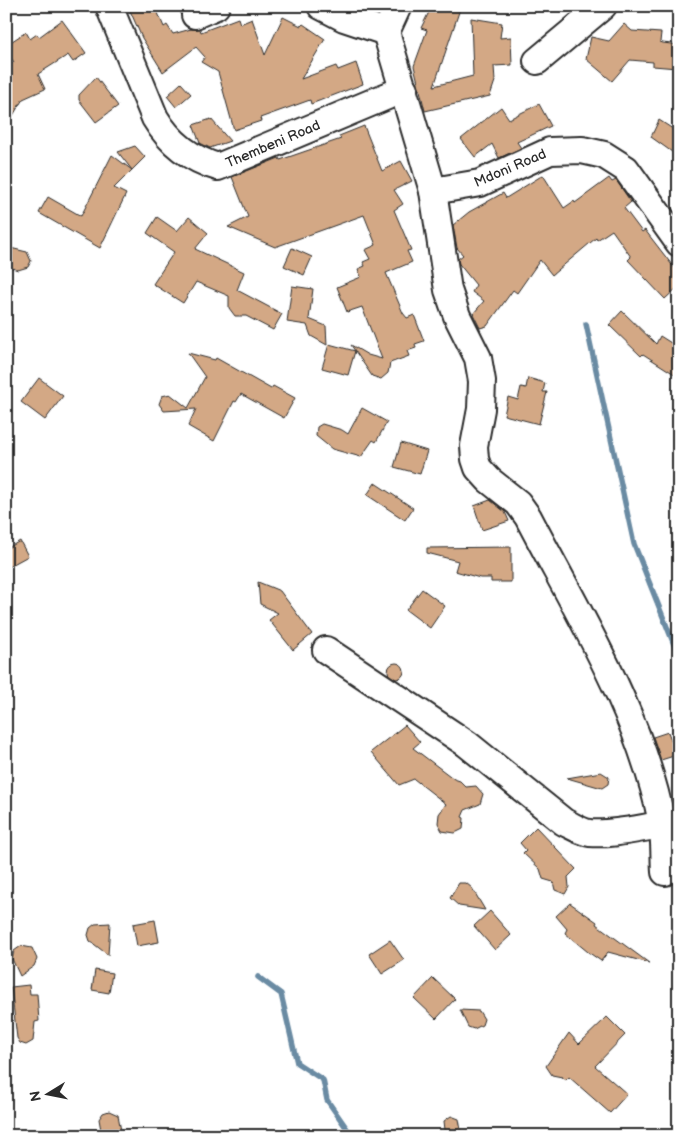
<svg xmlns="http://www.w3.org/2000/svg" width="685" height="1142" font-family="'Balsamiq Sans',sans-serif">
  <rect width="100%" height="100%" fill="#fff"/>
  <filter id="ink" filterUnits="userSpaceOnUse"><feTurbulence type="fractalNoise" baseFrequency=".02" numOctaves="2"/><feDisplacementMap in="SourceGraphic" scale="10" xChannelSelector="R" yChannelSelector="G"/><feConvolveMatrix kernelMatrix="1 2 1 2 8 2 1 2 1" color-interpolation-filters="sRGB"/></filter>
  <g filter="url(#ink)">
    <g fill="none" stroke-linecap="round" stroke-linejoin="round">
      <g stroke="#6a8ba3" stroke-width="5.5">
        <polyline points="586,324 634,544 679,657"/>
        <polyline points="258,977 281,994 297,1063 323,1080 327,1100 352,1136"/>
      </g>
    </g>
    <g fill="#d3a885" stroke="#2b2b2b">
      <polygon points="128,6 155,6 164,27 167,25 173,34 191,29 200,29 201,32 238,18 240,24 252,19 265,55 283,17 301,26 303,24 325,39 301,79 336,66 338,70 356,63 363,84 311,104 310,100 260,118 261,121 234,130 218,72 201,62 205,57 196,47 163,72 142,38"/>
      <polygon points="432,6 461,6 434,86 473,76 471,18 502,23 500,38 511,37 512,65 494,66 495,81 490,96 425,111 414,66 427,30 421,28"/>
      <polygon points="62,20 86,53 73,62 68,55 38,74 45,89 23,99 6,127 6,67 14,62 6,51 6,45 26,32 30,39 37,34 39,37"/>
      <polygon points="624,24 632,31 661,33 660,42 663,43 679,45 677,68 653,66 653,62 630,60 612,81 586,59 591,37 609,41"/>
      <polygon points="96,77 118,106 96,122 79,100 79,95"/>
      <polygon points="181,83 191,94 176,107 167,96"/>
      <polygon points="539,104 551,126 517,142 521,148 499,158 492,144 475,157 461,139 501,107 509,119"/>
      <polygon points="211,119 230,141 210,148 200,143 193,125"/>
      <polygon points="659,120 679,133 679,157 651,137"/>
      <polygon points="364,126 382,171 401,161 412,181 394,190 403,204 394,210 411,250 407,251 412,262 386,273 403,313 407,318 414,315 424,341 415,344 416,348 407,351 409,356 390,363 388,373 381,379 372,376 351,345 368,355 382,359 362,307 347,312 337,287 361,277 358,269 365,266 363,262 370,259 365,250 376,245 364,215 275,247 228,227 248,217 232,177 279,158 280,160 341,139 339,136"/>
      <polygon points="135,146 145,157 114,188 126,194 100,248 39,213 48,197 81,216 112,155 132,170 118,152"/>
      <polygon points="543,175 564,208 574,201 575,203 609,178 612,182 616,180 631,202 624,208 642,232 645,230 679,274 679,286 665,299 628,260 631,257 612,230 597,240 596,238 552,275 540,260 517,293 513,290 487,326 480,328 473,314 484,301 472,292 476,285 459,264 458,259 463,255 457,248 453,225 469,212 503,193 506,198"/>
      <polygon points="157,217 177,231 189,217 208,233 195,249 244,272 237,290 282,314 273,330 246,316 235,316 229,308 229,296 196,282 183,303 153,284 174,252 147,233"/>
      <polygon points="6,247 27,252 31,261 28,267 18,270 6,266"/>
      <polygon points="292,248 312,257 304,275 284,266"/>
      <polygon points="292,286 313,289 309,319 326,326 327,345 311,336 307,325 287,322"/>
      <polygon points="622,311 656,344 660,336 679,348 679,377 643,354 641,356 609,325"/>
      <polygon points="329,344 355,351 348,375 322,368"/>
      <polygon points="188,353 215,360 216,358 271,389 273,386 295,398 284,418 241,394 236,402 234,401 214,441 188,426 196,409 164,411 159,404 162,396 170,394 188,408 205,377"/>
      <polygon points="39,378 63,396 45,420 21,402"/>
      <polygon points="528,378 545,383 543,392 547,392 539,424 504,415 508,397 518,400 521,387 526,388"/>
      <polygon points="362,408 387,422 376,442 373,440 361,457 332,449 316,436 317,427 322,424 342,430 348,434"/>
      <polygon points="401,443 427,451 420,474 394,467"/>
      <polygon points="375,483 413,508 405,520 367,495"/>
      <polygon points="490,500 505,512 509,521 482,530 474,506"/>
      <polygon points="20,541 28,556 6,568 6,549"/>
      <polygon points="511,547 511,582 491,582 491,578 480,578 455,571 458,561 427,553 427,548"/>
      <polygon points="258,582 280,591 312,634 293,650 269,620 278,613 260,604"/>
      <polygon points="422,589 445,606 430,628 406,610"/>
      <circle cx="396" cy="671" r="8"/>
      <polygon points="405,725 420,742 413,748 454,779 460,781 466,787 476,786 483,794 480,804 465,810 462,817 464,818 463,829 455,833 442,831 438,823 439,814 446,804 414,779 399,785 371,752"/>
      <polygon points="668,732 677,755 661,760 653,737"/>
      <polygon points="601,772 609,777 608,784 602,788 567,778"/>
      <polygon points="536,827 576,869 568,877 569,887 565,894 555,890 553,882 543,879 540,869 523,853 526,850 520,843"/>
      <polygon points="459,883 466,883 472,888 485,910 459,906 450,898"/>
      <polygon points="570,903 597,922 596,924 649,963 608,952 601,961 588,952 565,933 567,929 556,916"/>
      <polygon points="490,911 511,935 495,950 474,926"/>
      <polygon points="155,920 159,942 137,946 133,924"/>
      <polygon points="110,923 108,955 90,941 88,935 90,928 95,924"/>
      <polygon points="390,940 404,960 382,974 369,954"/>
      <polygon points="21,946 32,948 37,959 34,966 20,976 12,959 14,951"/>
      <polygon points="95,970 112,973 109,993 92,990"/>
      <polygon points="433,978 455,999 436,1019 414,998"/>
      <polygon points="29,985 30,994 37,994 39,1021 35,1022 33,1041 26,1045 20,1043 17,1038 11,987"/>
      <polygon points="460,1010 479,1011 484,1019 482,1025 474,1029 468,1027"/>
      <polygon points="607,1017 625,1035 595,1066 627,1094 610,1113 569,1077 566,1080 562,1077 552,1075 546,1066 569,1033 579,1044"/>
      <polygon points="109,1111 118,1115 122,1136 102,1136 99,1119 103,1113"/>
      <polygon points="451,1116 459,1119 462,1136 445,1130 444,1121"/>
    </g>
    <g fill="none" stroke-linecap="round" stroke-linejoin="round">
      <g stroke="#2b2b2b" stroke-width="30">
        <g id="minor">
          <path d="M109,6L155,118C170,143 190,159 218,167L404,89"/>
          <polyline points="321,6 344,18 386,32"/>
          <polyline points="398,6 386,32 433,191 480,183 550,151 582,150 604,155 626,169 679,243"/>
          <polyline points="195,15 216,6"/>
          <polyline points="537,61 603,6"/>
          <path d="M433,191L448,290L457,316L478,358L482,381L481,409L474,446L475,459L478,468L489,480L518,503L528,517C579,615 641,714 662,823C665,839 664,856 665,872"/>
          <path d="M326,650L467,744L564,822C573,826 581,832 590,833C613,835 640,828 662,825"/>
        </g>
      </g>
      <use href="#minor" stroke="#fff" stroke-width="26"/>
    </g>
  </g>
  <g text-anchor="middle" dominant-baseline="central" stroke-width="5" stroke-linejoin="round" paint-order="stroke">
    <g font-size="14" fill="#2b2b2b" stroke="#fff">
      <text transform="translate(273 144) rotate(-23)">Thembeni Road</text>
      <text transform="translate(510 168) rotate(-23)">Mdoni Road</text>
    </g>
  </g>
  <rect width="685" height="1142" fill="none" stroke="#fff" stroke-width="25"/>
  <rect x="12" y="12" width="660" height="1117" fill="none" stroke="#2b2b2b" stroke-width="2" filter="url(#ink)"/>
  <g transform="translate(48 1094) rotate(260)" stroke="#ffffff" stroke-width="4" paint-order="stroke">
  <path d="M0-4L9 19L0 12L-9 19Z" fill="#2b2b2b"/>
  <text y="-8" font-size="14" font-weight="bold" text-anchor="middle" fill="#2b2b2b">N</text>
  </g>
</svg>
